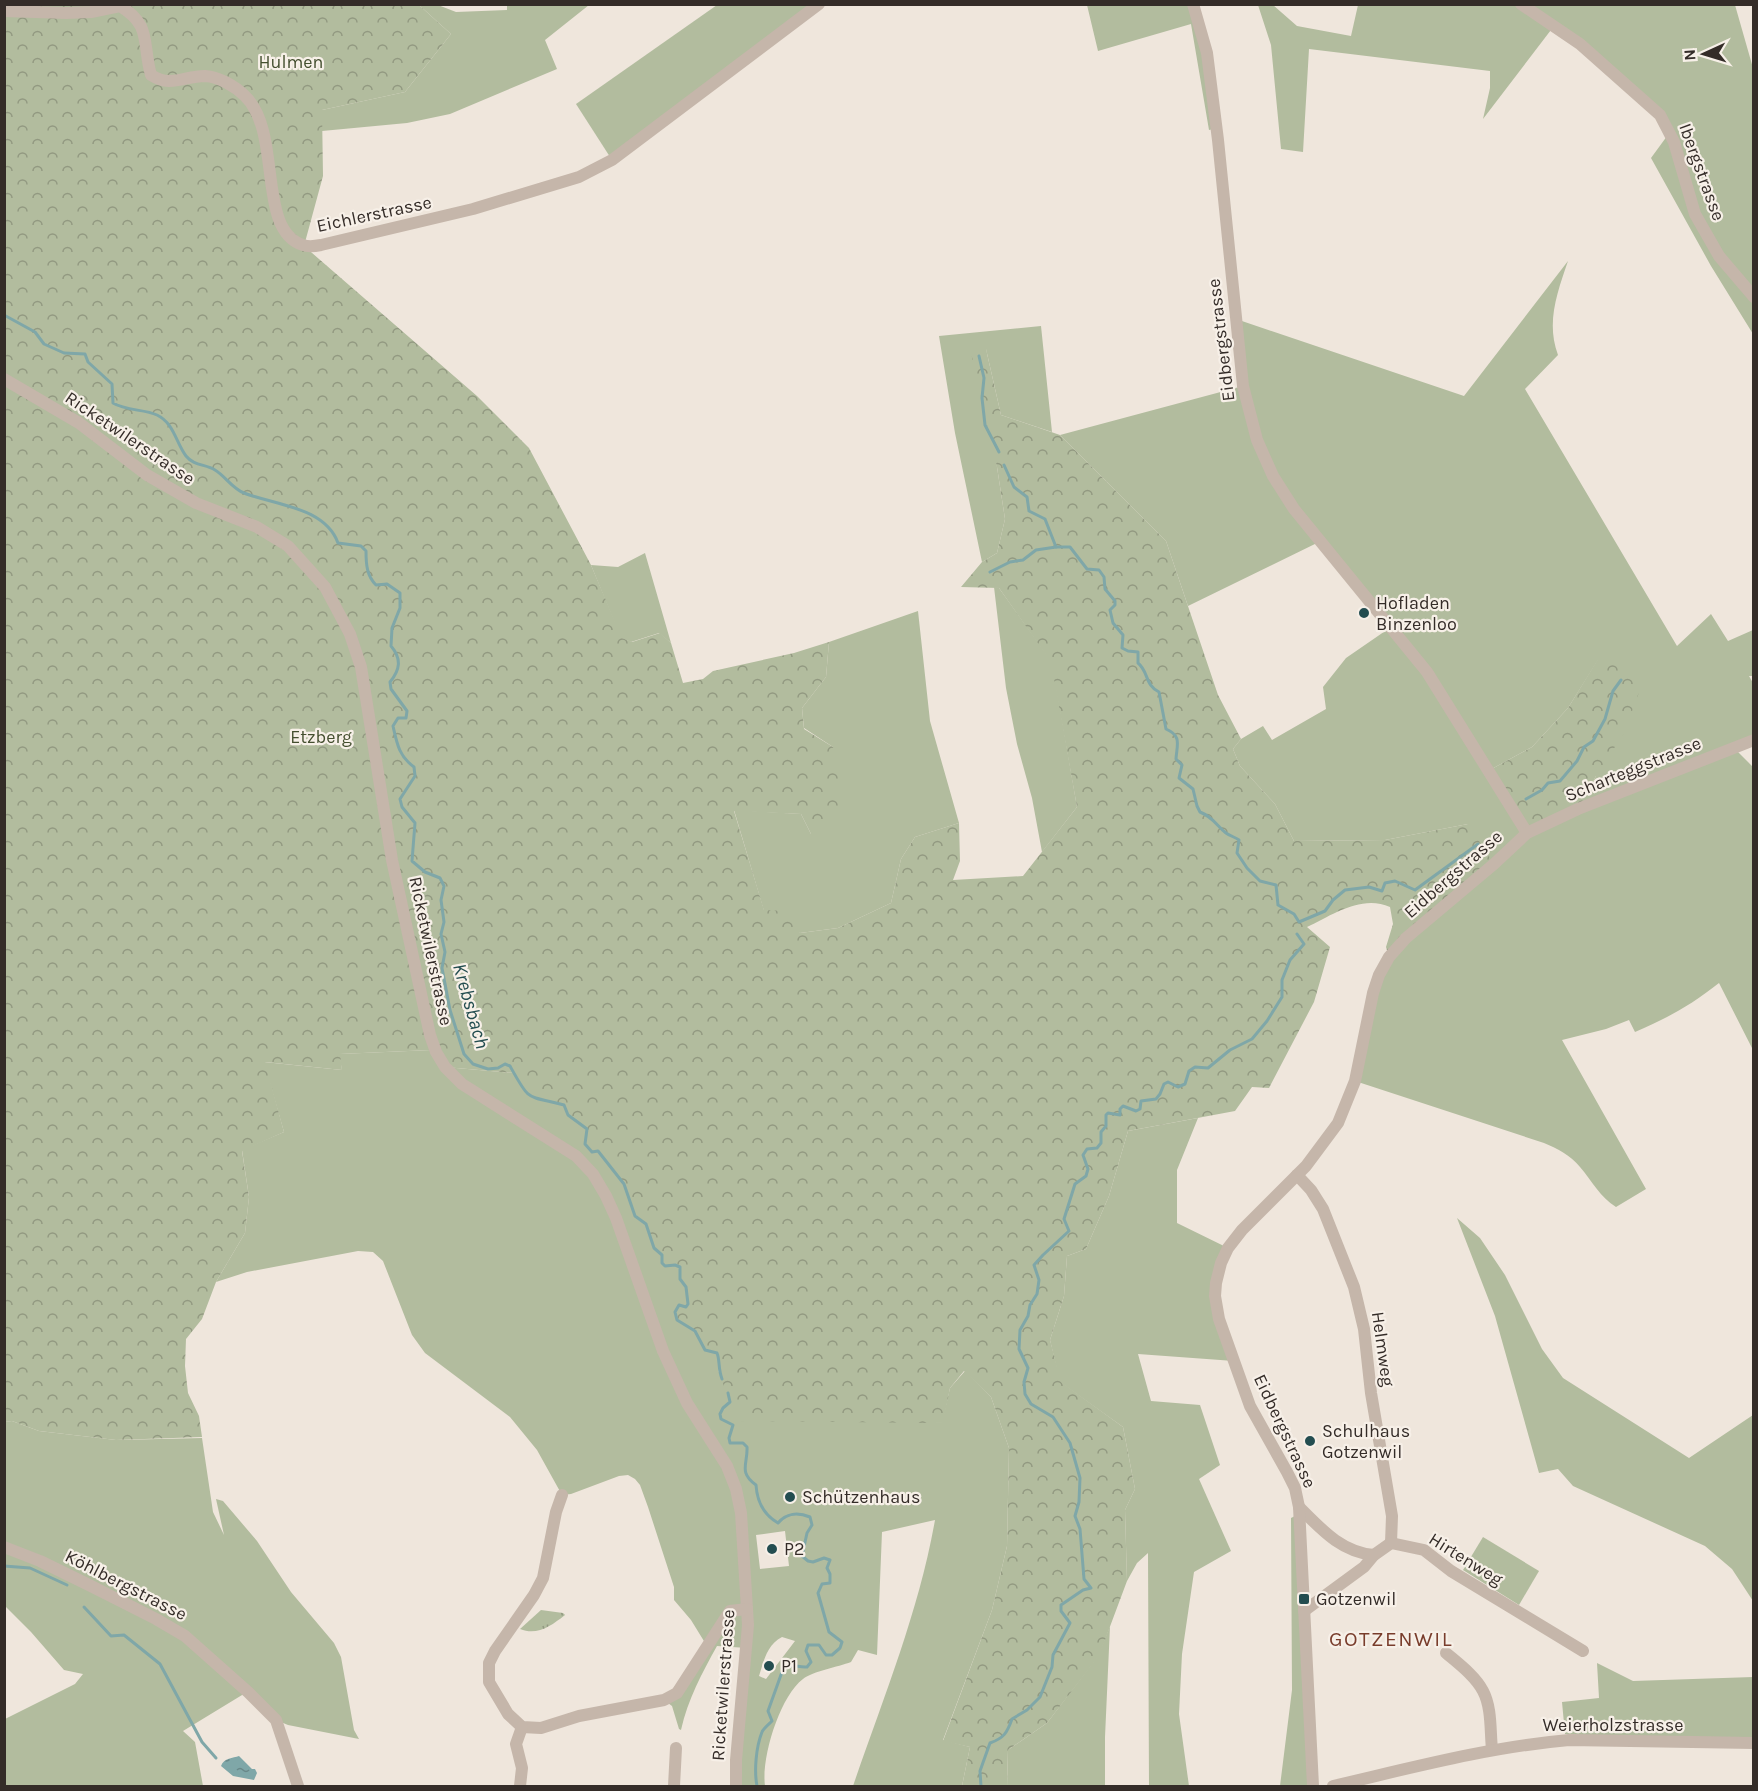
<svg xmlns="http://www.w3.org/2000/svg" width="1758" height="1791" font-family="Karla,sans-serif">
  <defs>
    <pattern id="forest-crowns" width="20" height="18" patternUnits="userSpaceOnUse" patternTransform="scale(1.5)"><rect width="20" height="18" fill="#b2bc9e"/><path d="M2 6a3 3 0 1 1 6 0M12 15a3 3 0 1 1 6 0" fill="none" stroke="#929981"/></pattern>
    <pattern id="park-tufts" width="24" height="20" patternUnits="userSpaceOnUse" patternTransform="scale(1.5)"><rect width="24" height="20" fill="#b2bc9e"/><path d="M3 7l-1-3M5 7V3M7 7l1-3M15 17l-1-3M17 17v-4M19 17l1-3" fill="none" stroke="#929981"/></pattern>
    <pattern id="water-ripples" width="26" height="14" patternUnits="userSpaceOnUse" patternTransform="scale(1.5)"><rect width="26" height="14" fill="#7fa7a8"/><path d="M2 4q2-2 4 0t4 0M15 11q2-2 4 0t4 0" fill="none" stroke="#698889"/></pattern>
  </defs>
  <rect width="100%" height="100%" fill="#efe6dc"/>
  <g fill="#b2bc9e" fill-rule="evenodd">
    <polygon points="419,5 438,5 456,12 507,10 507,5 589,5 545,40 557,69 450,114 407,123 322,131 322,110 405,92 451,34"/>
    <polygon points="717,5 819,5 612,160 576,104"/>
    <polygon points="1087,5 1193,5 1217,128 1209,130 1191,24 1098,51"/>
    <polygon points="1258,5 1273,5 1297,26 1351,36 1358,5 1735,5 1753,68 1753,334 1711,266 1651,158 1670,132 1660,115 1554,26 1483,119 1490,88 1490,71 1309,49 1303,152 1281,149 1271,45"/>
    <path d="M1568,261C1557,293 1546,323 1558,355L1525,389L1677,646L1711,614L1728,641L1753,630V676H1749L1753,683V740L1734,748L1753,767V1050L1719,983C1691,1005 1668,1018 1635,1032L1629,1020L1606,1029L1562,1040L1646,1189L1616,1207C1600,1197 1592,1181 1580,1167C1570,1155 1558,1149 1544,1143L1355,1081L1373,993L1468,824L1385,840L1294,841L1275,804L1240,766L1233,749L1241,739L1263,726L1272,740L1326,709L1323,687L1346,658L1391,627L1319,542L1188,606L1166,541L1060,435L1243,386L1236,319L1464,396ZM1598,660L1596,776L1578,808L1488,771L1532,747L1568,708Z"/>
    <polygon points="1041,326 1052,432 1001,415 986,349 997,467 1005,519 997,553 982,562 955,433 939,336"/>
    <polygon points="645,553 671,643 659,633 631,642 621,638 591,565 618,567"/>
    <polygon points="994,587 999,588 1052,662 1077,807 1042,852 1032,798 1017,744 1006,688"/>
    <polygon points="918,611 930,721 959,823 915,837 901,859 891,903 838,928 800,933 764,911 734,810 801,814 811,834 833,747 804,728 802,708 826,677 829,642"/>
    <path d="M431,1050L445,1067L514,1073C531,1103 532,1097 564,1105L568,1115L587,1129L598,1151L624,1184L635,1216L646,1224L662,1255L665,1266L675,1265L680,1267V1279L686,1287L688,1304L675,1312L677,1320L695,1331L700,1341L717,1353L719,1357L718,1370L728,1393L942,1423L950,1388L965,1371L991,1397L1009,1448L1007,1546L992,1610L943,1740L970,1747L962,1786H853C883,1699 919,1611 935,1520L882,1532L877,1655L858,1650L851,1662C838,1667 813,1671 803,1679C780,1696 761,1758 765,1786H736L747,1648L717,1646C702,1673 688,1699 681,1730L679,1729L672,1706L664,1700L707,1646L691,1620L674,1600V1587L648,1507L640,1485L635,1479L628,1475L619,1476L571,1494L562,1495L537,1450L510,1417L425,1353L412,1335L383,1261L373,1252L358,1251L247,1272L216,1282L245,1233L249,1197L242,1150L284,1132L264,1062L342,1070L339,1054ZM785,1531L789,1566L760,1569L756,1535ZM782,1637L795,1641L766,1679L759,1676C764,1660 767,1645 782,1637Z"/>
    <polygon points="1198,1118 1177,1170 1177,1223 1228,1248 1216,1283 1234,1361 1138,1354 1151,1401 1200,1405 1220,1465 1199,1479 1231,1551 1194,1572 1182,1654 1179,1714 1189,1786 1149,1786 1148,1553 1137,1563 1127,1581 1125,1510 1135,1489 1123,1427 1060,1382 1050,1340 1064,1296 1067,1256 1086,1249 1109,1196 1128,1131"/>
    <polygon points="1457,1218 1480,1238 1505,1275 1542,1349 1563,1378 1689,1458 1753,1415 1753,1601 1732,1569 1705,1546 1573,1486 1558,1469 1539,1473 1495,1316"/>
    <polygon points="12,1421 39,1431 116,1440 202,1438 213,1512 224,1535 216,1499 223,1501 257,1541 291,1592 334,1643 341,1657 354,1730 359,1739 288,1725 276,1720 247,1692 183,1731 195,1742 203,1786 5,1786 5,1719 75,1684 83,1674 64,1670 31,1632 5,1606 4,1422"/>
    <polygon points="1299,1514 1313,1786 1280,1786 1292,1690 1291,1518"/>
    <polygon points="1483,1537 1539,1571 1519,1605 1463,1570"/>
    <polygon points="1110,1626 1105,1737 1105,1786 1007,1786 1008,1750 1047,1723 1098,1656"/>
    <polygon points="1597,1663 1633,1681 1753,1677 1753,1740 1612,1737 1565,1734 1562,1702 1599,1698"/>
  </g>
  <g fill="url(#forest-crowns)">
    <path d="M4,5H419L451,34L405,92L322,110L323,176L304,246L477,396L529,448L591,565L622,638L632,642L660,633L671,643L683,683L703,679L713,671L794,653L829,642L826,677L802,708L804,729L833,747L843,799L823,833L811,834L801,814L734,811L764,910L787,911L800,933L838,928L891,903L901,859L915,837L959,823L960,861L953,880L1023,876L1077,807L1051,662L999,588L961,587L982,562L997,553L1005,519L997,467L971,353L986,349L1001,415L1060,435L1166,541L1218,695L1241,739L1233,749L1240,766L1275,804L1294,841L1385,840L1468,824L1494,864L1389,957L1386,947L1393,924L1390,907C1362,894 1332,915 1307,927L1330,947L1314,1002L1269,1088L1252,1087L1235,1111L1128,1131L1109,1196L1086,1249L1067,1256L1064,1296L1050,1340L1061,1382L1123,1427L1135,1489L1125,1510L1127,1581L1099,1656L1047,1723L1008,1750L1007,1786H962L970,1747L943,1741L992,1610L1007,1546L1009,1448L991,1397L964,1371L950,1388L943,1423L737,1421L718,1370L719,1357L717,1353L705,1350L695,1331L677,1320L675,1312L679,1305L686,1307L688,1304L686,1287L680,1279V1267L675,1265L665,1266L662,1263V1255L654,1248L646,1224L635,1216L624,1184L599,1151L592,1152L585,1144L587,1129L568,1115L564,1105C532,1097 531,1103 514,1073L445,1067L431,1050L340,1054L342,1070L265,1062L284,1132L242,1151L249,1197L245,1233L216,1282L202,1319L186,1339L185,1366L188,1393L199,1416L202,1437L116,1440L39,1431L12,1421L5,1422Z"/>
    <polygon points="1598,659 1645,676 1624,733 1596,776 1578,809 1527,833 1488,771 1532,747 1568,708"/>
  </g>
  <path fill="url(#park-tufts)" d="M541,1610L563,1613L565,1615C551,1626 537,1636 520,1629Z"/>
  <path fill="url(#water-ripples)" d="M239,1756L252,1769H255L257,1773L254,1780L233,1776L221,1766C224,1758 233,1758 239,1756Z"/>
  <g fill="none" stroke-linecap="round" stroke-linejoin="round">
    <g stroke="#7fa7a8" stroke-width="3">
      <path d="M4,315L35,332L44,344L64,353L85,354L88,362L112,384L113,403C126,411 144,409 157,415C174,423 176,443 186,456C194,466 206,464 215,470C225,476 233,489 244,493C275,505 325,507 338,543L361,546L366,551C366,565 367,576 376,585L387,584L400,593V608L392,628L391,646C402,659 400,670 390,682L391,689L407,711L406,718H398L393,726C397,744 399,756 414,767L415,776L400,799L402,807L415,823L412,861L425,872L440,878L444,886L441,900L444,922L441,934L445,952L442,968L450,1010L464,1054L473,1064L488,1069L498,1068L505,1064L510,1066C530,1102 525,1095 564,1105L568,1115L587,1129L585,1144L592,1152L598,1151L624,1184L635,1216L646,1224L654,1248L662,1255V1263L665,1266L675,1265L680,1267V1279L686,1287L688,1304L686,1307L679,1305L675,1312L677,1320L695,1331L705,1350L717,1353C720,1360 718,1369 722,1379"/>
      <polyline points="979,356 984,378 982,398 985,425 999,452"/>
      <path d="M1004,465L1014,487L1027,497L1029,511L1045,519L1056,547H1070L1087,569L1099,570L1104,577L1105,589L1115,601V605L1110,610L1113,623L1123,635L1122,648L1128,651L1138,652V663C1149,672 1144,684 1159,692L1166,729C1182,736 1177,744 1176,759L1182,765L1179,778L1193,789L1197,806L1200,812C1213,817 1216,825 1226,833C1230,836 1235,837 1239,840L1237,853L1247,868L1260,881L1276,885L1278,905L1294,914L1299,922L1325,911L1333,900L1345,890L1369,887L1382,891L1385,883L1395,881L1415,890L1478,844"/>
      <polyline points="990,572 1010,562 1023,560 1036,550 1056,547"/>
      <polyline points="1526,799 1542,790 1548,783 1560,781 1577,761 1584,747 1593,741 1605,719 1613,691 1621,680"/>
      <path d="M728,1393L730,1402L723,1408L720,1414L721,1419L733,1425L729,1438L730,1443H743L747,1447C748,1464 738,1472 756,1485C757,1501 764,1515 778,1523C786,1513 798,1512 810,1517L812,1525L807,1533L802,1556L808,1561L813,1562L824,1558L830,1560L827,1568L830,1574V1583L822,1584L818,1593L829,1632L842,1642L840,1648L832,1655H826L819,1645H808L806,1651L811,1662L807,1667C796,1668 790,1661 782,1672L768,1711L772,1721C769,1724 763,1729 762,1732C756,1747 754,1771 757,1786"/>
      <polyline points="4,1566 30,1568 67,1585"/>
      <polyline points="84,1607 111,1636 124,1635 160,1664 202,1742 216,1758"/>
      <path d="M981,1786L980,1771L990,1743C1004,1738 1007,1733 1012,1719L1027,1710L1040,1697L1052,1667L1053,1655L1070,1623L1061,1611V1605L1083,1590L1091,1588L1084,1579L1080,1529L1075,1516L1079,1502L1080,1478L1070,1443L1053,1417L1031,1404L1025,1394L1024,1382L1028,1368L1019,1349L1020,1330L1028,1316L1030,1305L1037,1294L1039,1280L1034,1265L1043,1255L1069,1231L1064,1219L1075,1184L1086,1176L1088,1169L1083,1155L1087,1149L1097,1148L1101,1143V1132L1106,1126V1115L1108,1113L1120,1115V1109L1123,1106L1136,1111L1140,1109L1141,1101L1156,1099L1160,1094L1164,1084L1168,1082L1178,1087L1185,1084L1189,1071L1195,1067L1208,1068L1230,1050L1252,1039L1267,1021L1282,997V980L1290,960L1304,944L1297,934"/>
    </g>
    <g stroke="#c5b6aa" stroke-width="12">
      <polyline points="1193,4 1207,53 1218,140 1243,386 1257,440 1273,476 1294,509 1427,672 1527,833"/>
      <polyline points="1521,4 1580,44 1660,115 1674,142 1695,214 1719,256 1754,297"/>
      <path d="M4,11L66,13L91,12L120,6C152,25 142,43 151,75C171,88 184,76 205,76C219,77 235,86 245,96C283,133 256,230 303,245C308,247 316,246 321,245L473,209L579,177L612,160L819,4"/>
      <polyline points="4,379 79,423 147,475 196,503 257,527 288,546 325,587 350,634 361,667 392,860 430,1035 436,1052 445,1067 462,1084 576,1156 593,1174 606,1196 616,1218 663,1351 687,1403 727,1466 736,1489 741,1513 748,1625 736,1760 736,1786"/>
      <polyline points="1297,1175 1311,1190 1323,1209 1354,1287 1364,1329 1371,1393 1392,1516 1391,1543"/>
      <polyline points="562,1495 556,1512 543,1578 534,1595 495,1651 489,1663 489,1682 508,1714 522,1727 541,1728 579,1716 664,1700 677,1693 730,1611 747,1609"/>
      <path d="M1299,1507C1321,1529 1341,1552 1374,1555"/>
      <polyline points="4,1547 40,1561 91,1586 156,1619 185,1636 248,1692 276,1720 298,1786"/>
      <polyline points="1304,1611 1364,1567 1374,1555 1391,1543 1424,1550 1451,1571 1583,1651"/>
      <path d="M1446,1653C1459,1664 1475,1676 1483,1691C1492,1708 1490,1731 1492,1749"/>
      <polyline points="520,1786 522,1768 516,1744 522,1727"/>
      <polyline points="674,1786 676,1748"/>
      <polyline points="1313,1786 1299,1507 1295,1488 1287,1472 1250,1406 1219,1319 1215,1296 1216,1283 1221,1263 1228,1248 1242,1230 1306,1166 1338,1123 1355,1081 1373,993 1379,975 1389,957 1406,938 1494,864 1527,833 1578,809 1754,740"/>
      <path d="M1333,1786C1411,1768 1489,1747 1569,1740L1754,1743"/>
    </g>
  </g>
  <g fill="#234d50" stroke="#f7f0e8" stroke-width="2">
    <circle cx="1364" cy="613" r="6"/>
    <circle cx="1310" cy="1441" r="6"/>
    <circle cx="790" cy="1497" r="6"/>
    <circle cx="772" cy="1549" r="6"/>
    <rect x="1298" y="1593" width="12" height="12" rx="3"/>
    <circle cx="769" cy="1666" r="6"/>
  </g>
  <g text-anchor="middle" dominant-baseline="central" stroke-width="4.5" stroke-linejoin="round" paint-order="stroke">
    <g font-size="18" fill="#444f2f" stroke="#f7f0e8">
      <text x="291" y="62">Hulmen</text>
      <text x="321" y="737">Etzberg</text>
    </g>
    <g font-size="18" fill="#342c28" stroke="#f7f0e8">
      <text transform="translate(1702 172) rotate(70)">Ibergstrasse</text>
      <text transform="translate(374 214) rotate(-12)">Eichlerstrasse</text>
      <text transform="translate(1221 340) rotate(-97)">Eidbergstrasse</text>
      <text transform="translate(130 438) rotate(34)">Ricketwilerstrasse</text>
      <text transform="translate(1633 769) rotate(-22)">Scharteggstrasse</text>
      <text transform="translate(1453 874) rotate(-41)">Eidbergstrasse</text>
      <text transform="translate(431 951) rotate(78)">Ricketwilerstrasse</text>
      <text transform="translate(1383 1349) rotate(82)">Helmweg</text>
      <text transform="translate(1285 1431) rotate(65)">Eidbergstrasse</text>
      <text transform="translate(1466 1559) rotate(32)">Hirtenweg</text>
      <text transform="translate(126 1585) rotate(27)">Köhlbergstrasse</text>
      <text transform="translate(723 1685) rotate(-86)">Ricketwilerstrasse</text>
      <text x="1613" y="1725">Weierholzstrasse</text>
    </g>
    <g font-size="18" fill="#342c28" stroke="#f7f0e8" text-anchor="start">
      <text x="1376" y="603">Hofladen<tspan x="1376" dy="21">Binzenloo</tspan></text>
      <text x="1322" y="1431">Schulhaus<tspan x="1322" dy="21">Gotzenwil</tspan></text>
      <text x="802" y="1497">Schützenhaus</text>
      <text x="784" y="1549">P2</text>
      <text x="1316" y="1599">Gotzenwil</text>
      <text x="781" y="1666">P1</text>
    </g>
    <g font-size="20" font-style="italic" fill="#234d50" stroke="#f7f0e8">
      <text transform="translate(471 1006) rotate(74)">Krebsbach</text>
    </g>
    <g font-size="21" letter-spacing="1.5" fill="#793d2c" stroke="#f7f0e8">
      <text x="1391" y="1639">GOTZENWIL</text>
    </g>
  </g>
  <rect width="1758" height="1791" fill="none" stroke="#342c28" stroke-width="12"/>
  <g transform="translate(1704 54) rotate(266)" stroke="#f7f0e8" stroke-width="4.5" paint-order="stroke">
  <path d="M0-4.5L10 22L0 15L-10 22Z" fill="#342c28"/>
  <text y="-9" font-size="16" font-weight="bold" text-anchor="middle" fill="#342c28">N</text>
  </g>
</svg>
